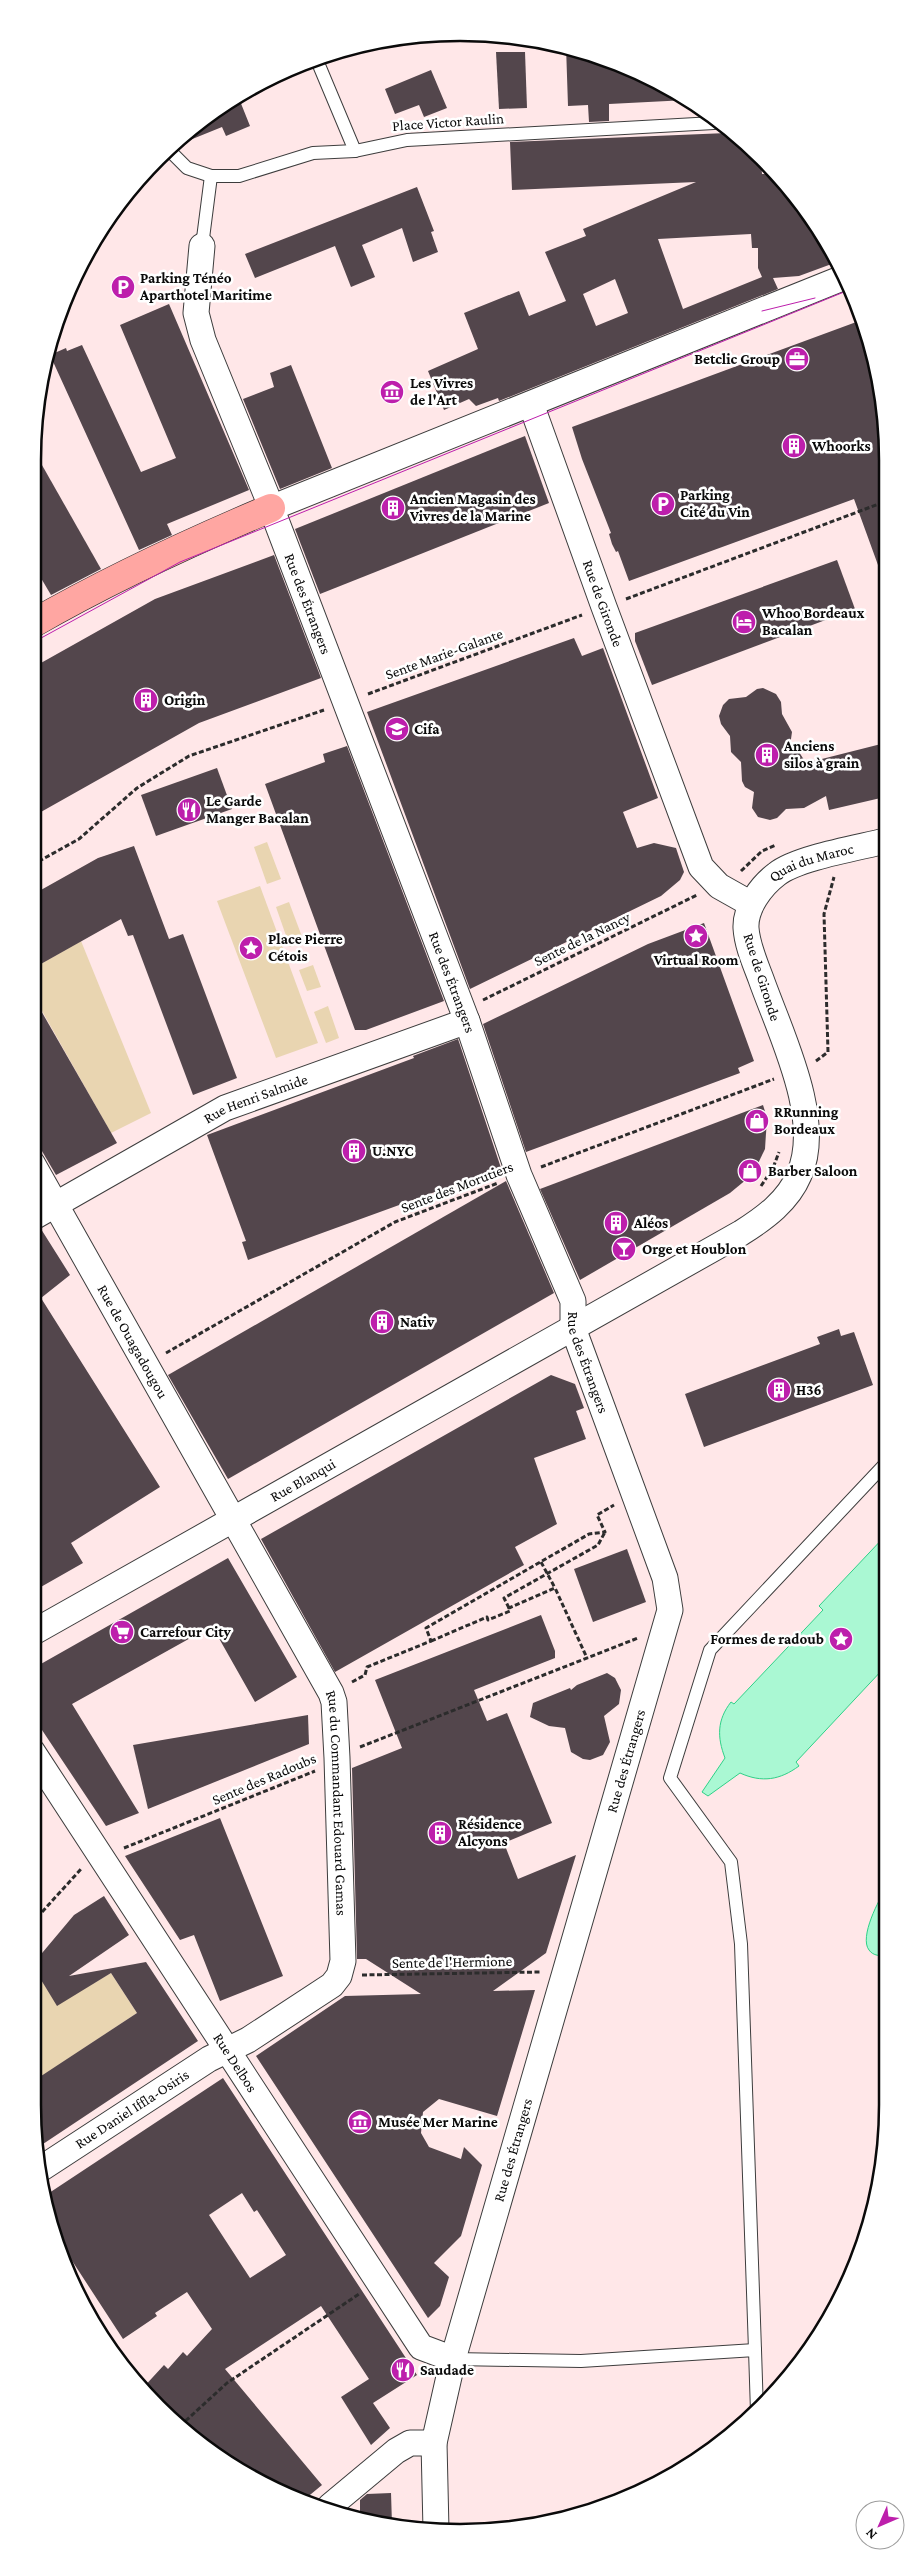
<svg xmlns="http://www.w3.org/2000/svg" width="920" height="2565" font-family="'Crimson Pro',serif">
  <rect width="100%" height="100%" fill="#ffe7e8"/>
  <g fill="#e9d5b1">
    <polygon points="267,842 281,879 267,884 254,847"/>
    <polygon points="260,886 318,1043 276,1058 217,901"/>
    <polygon points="289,902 304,942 290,947 276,907"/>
    <polygon points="81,941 151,1113 111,1133 33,995 32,969"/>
    <polygon points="313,965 321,987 307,991 299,970"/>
    <polygon points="328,1006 339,1038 326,1043 314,1012"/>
    <polygon points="32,1965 57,2005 111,1973 137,2013 33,2082"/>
  </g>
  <g fill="#aaf8d3" stroke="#2fd188">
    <path d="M886,1535L887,1669L884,1668L796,1762L799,1766C780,1780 762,1783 740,1773L708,1796L702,1792L725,1758C717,1737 717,1720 731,1702L734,1704L823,1610L819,1606Z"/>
    <path d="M887,1887V1956C881,1956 873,1956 869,1950C859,1937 879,1899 887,1887Z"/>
  </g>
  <g fill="#53464c" fill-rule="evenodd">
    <polygon points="566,46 674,90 687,100 609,104 609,121 589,122 588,105 568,106"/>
    <polygon points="496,52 525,52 527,108 499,109"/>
    <polygon points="431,70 447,108 424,117 419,105 395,114 385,89"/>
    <polygon points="238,96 250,126 226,136 222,127 185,142 181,136"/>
    <path d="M727,133L761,162L762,174H776L781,178L837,262L799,276L773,278L778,289L499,401L498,398L476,406L469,399L444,410L428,371L478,349L464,313L519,291L529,316L566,301L545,252L586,236L583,229L696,182L512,190L510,142ZM751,234L752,248H758V268L762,277L683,309L658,239ZM615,279L628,313L596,326L583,294Z"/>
    <polygon points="417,187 434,231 431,232 438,252 413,262 402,228 362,245 375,277 351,287 335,246 255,278 245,254"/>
    <polygon points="169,304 249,490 167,524 172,535 139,550 50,355 66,348 67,351 82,345 141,472 176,458 120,325"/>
    <polygon points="859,321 884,404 884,575 882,576 854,499 629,581 618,551 616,552 612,544 609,534 611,533 582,459 572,427"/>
    <polygon points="291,365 332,468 280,489 243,399 274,387 270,373"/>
    <polygon points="525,436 549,503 320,594 295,529"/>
    <polygon points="34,451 101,569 51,595 32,563"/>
    <polygon points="274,555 321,678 199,723 32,817 32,668 155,599"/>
    <polygon points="837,560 855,609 652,685 635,641 635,633"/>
    <polygon points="574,638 582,656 603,648 658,798 623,812 637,848 654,843 676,848 684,872 680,880 661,896 470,989 367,712"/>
    <polygon points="763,688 776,694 781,702 782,714 792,732 790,746 799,752 806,763 885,743 885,797 829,810 826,796 804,808 786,809 777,818 770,820 758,817 752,808 754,792 745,787 742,781 741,762 731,752 730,736 721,724 719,716 723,705 729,699 746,697 757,689"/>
    <polygon points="347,746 444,1001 366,1030 355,1030 265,784 325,762 323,754"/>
    <polygon points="217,768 232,809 156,836 141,795"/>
    <polygon points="134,846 169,939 183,934 237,1078 193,1095 133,935 128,936 121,919 32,969 32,895 98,858"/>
    <polygon points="704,923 754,1061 738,1068 740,1073 526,1152 483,1024 648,944"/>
    <polygon points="32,995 117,1143 56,1175 32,1134"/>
    <polygon points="458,1039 501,1168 248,1260 242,1242 246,1241 207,1135 414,1058 413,1056"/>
    <polygon points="763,1105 767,1118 765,1149 753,1174 730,1193 580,1280 540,1189"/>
    <polygon points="506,1181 554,1293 228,1479 168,1375"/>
    <polygon points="41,1229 70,1275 41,1298 160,1487 71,1543 83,1563 32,1592 32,1232"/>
    <polygon points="839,1329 841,1336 854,1332 873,1385 704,1447 685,1394 820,1344 817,1337"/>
    <polygon points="551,1375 575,1384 584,1408 576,1411 586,1439 534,1458 557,1524 515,1547 524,1565 335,1672 261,1539"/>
    <polygon points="627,1549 646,1602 593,1622 574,1569"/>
    <polygon points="228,1558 297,1677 255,1702 212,1626 72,1704 139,1813 106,1826 32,1715 32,1669"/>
    <polygon points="541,1615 555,1651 555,1658 474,1690 487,1721 507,1713 552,1823 504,1843 518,1879 576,1855 546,1953 493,1991 535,1990 497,2116 439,2099 423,2112 421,2133 429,2147 461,2159 464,2147 482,2165 461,2236 434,2263 449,2277 440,2306 428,2318 256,2056 345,1996 421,1994 366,1959 357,1959 352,1768 402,1748 375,1680"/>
    <polygon points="607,1673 615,1678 621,1690 619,1704 604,1716 610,1742 603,1755 590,1760 583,1759 571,1752 565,1728 549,1726 530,1717 533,1703 570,1688 571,1690 577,1685"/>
    <polygon points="308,1715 309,1744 148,1809 133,1745"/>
    <polygon points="220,1818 283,1976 220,2001 194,1935 180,1940 125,1856"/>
    <polygon points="104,1896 129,1935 69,1976 146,1962 198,2041 37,2148 32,2082 137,2013 111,1973 57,2006 32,1965 74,1915"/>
    <path d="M223,2078L417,2375L373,2403L390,2428L371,2445L341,2397L369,2379L321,2306L225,2369L322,2485L305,2499L271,2488L200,2444L141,2390L164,2365L168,2369L183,2352L187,2356L212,2329L187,2292L155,2313L157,2316L123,2339L54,2233L43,2197ZM242,2193L254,2212L257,2210L286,2255L250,2278L209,2215Z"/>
    <polygon points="391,2493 392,2525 360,2515 360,2500 367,2494"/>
  </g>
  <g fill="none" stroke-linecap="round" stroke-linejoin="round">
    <g stroke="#3d3d3d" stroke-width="14">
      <g id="lane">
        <polyline points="316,58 355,151"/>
        <polyline points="168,149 187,168 211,176 239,176 313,153 355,151 407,140 714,123"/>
        <polyline points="202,246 211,176"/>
        <polyline points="755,2350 741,1944 731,1862 670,1778 710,1650 886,1463"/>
        <polyline points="453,2359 581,2361 755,2350 757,2412"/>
      </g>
    </g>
    <g stroke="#3d3d3d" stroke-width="27">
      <g id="street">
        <path id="s1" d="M202,246L196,313L203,340L266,494L467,1021L519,1175L573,1301V1328L665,1578L670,1610L453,2359L434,2443L436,2530"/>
        <path id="s2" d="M531,404L604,607L701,867L719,886L751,904"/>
        <polyline points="271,508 845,277"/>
        <path id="s3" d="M32,1163L331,1693L334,1702L337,1758L343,1961L339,1976L332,1985L248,2040L209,2059L39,2170"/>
        <path id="s4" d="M32,1218L225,1108L467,1021"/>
        <path id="s5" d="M32,1633L741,1233C765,1218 788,1201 799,1175C824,1119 780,1033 761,979C755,963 747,945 746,928C745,908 761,886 777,874C797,858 857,848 885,841"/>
        <path id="s6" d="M32,1751L421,2347L453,2359"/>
        <polyline points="330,2506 396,2451 410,2443 434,2443"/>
      </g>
    </g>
    <g stroke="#2c2c2c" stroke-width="29">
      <path id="secondary" d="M32,624C110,579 188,543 271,508"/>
    </g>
    <g stroke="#2c2c2c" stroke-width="3" stroke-dasharray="5 2.5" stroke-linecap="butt">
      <polyline points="626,599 884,502"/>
      <polyline points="368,694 582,615"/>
      <polyline points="32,865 79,839 137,788 189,756 324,710"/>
      <polyline points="741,871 762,851 776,845"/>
      <polyline points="483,1000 697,895"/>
      <polyline points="816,1061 828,1052 824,914 834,877"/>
      <polyline points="541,1167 774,1079"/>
      <polyline points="761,1186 773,1168 779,1152"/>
      <polyline points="166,1353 395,1222 498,1183"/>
      <polyline points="541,1562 555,1588"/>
      <polyline points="509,1608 504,1598 598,1545 605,1532"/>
      <polyline points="431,1641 487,1617 488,1620 510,1611 509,1608 555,1588 587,1658"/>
      <polyline points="352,1682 365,1675 367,1667 431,1641 426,1628 589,1534 605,1532 597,1515 614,1505"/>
      <polyline points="360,1747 638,1638"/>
      <polyline points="124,1848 315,1771"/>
      <polyline points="32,1923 82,1868"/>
      <polyline points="362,1975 541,1972"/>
      <polyline points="180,2426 227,2383 359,2294"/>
    </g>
    <use href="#lane" stroke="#fff" stroke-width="12"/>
    <use href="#street" stroke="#fff" stroke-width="25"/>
    <use href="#secondary" stroke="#ffa6a2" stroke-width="28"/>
    <g stroke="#bd1fac" stroke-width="1">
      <polyline points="762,311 815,298"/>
      <polyline points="32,643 180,562 849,290"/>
    </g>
  </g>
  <defs>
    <g id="parking-disc" transform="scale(1.25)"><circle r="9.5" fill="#bd1fac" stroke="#fff"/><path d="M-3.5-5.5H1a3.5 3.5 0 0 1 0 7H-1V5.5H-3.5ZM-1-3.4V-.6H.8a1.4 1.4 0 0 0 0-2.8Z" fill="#fff"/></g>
    <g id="office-disc" transform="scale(1.25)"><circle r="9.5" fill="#bd1fac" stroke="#fff"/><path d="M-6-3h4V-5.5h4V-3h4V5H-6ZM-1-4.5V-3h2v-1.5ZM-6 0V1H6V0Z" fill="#fff"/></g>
    <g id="museum-disc" transform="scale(1.25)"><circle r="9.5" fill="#bd1fac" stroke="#fff"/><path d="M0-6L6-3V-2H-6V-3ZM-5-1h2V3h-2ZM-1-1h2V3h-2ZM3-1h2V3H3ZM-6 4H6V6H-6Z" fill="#fff"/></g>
    <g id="building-disc" transform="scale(1.25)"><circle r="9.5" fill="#bd1fac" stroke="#fff"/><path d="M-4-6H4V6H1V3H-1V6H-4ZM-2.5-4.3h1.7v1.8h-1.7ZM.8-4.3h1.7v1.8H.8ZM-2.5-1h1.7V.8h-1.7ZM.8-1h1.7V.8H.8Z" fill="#fff"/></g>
    <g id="hotel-disc" transform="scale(1.25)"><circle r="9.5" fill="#bd1fac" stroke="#fff"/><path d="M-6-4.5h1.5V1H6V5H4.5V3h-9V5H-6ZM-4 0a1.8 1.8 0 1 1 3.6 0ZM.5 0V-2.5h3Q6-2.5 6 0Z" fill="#fff"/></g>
    <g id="university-disc" transform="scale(1.25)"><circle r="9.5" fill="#bd1fac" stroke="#fff"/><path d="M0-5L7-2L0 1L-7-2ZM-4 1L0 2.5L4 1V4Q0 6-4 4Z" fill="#fff"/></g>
    <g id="restaurant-disc" transform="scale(1.25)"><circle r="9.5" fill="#bd1fac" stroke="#fff"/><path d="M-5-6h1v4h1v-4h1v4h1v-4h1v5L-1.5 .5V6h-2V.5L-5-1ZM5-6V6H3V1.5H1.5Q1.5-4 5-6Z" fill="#fff"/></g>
    <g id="sight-disc" transform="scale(1.25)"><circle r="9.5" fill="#bd1fac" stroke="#fff"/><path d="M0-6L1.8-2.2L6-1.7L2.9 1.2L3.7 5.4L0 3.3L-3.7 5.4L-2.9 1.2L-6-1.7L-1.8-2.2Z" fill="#fff"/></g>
    <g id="shop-disc" transform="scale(1.25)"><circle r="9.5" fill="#bd1fac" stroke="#fff"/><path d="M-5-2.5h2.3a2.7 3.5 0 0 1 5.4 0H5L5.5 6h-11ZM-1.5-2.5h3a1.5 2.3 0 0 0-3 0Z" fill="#fff"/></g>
    <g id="bar-disc" transform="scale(1.25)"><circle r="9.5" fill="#bd1fac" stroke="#fff"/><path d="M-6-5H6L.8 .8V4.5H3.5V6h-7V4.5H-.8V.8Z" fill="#fff"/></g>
    <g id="supermarket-disc" transform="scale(1.25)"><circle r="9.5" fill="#bd1fac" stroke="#fff"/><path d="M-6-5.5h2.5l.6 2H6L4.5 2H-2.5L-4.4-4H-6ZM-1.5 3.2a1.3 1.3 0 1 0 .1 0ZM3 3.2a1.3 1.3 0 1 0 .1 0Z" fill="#fff"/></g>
  </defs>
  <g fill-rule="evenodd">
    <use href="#parking-disc" x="123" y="287"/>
    <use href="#office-disc" x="797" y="359"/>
    <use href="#museum-disc" x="392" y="392"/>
    <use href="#building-disc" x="794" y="446"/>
    <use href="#parking-disc" x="663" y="504"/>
    <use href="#building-disc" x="393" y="508"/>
    <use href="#hotel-disc" x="744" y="622"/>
    <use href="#building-disc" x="146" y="700"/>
    <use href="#university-disc" x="397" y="729"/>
    <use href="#building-disc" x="767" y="755"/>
    <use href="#restaurant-disc" x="189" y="810"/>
    <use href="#sight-disc" x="696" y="936"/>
    <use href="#sight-disc" x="251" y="948"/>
    <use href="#shop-disc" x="757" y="1121"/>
    <use href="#building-disc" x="354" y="1151"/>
    <use href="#shop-disc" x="750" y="1171"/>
    <use href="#building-disc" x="616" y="1223"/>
    <use href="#bar-disc" x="624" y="1249"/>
    <use href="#building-disc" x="382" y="1322"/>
    <use href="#building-disc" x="779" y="1390"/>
    <use href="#supermarket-disc" x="122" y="1632"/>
    <use href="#sight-disc" x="841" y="1639"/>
    <use href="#building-disc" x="440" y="1833"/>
    <use href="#museum-disc" x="360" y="2122"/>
    <use href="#restaurant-disc" x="403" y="2370"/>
  </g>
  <g text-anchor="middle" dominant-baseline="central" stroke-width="5" stroke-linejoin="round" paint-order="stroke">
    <g font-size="15" fill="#0a0a0a" stroke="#fff">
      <text transform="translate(448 122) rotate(-4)">Place Victor Raulin</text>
      <text stroke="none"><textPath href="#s1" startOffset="379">Rue des Étrangers</textPath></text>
      <text stroke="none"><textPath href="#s2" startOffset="212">Rue de Gironde</textPath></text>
      <text transform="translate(444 654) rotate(-20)">Sente Marie-Galante</text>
      <text stroke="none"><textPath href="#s5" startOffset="1256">Quai du Maroc</textPath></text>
      <text transform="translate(582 939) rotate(-26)">Sente de la Nancy</text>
      <text transform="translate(762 977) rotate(72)">Rue de Gironde</text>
      <text stroke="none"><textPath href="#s1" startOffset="784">Rue des Étrangers</textPath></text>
      <text stroke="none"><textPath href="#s4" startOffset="254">Rue Henri Salmide</textPath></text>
      <text transform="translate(457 1187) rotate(-21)">Sente des Morutiers</text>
      <text stroke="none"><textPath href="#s3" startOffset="205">Rue de Ouagadougou</textPath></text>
      <text stroke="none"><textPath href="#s1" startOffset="1189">Rue des Étrangers</textPath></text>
      <text stroke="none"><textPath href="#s5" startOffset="311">Rue Blanqui</textPath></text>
      <text transform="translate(626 1761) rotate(-74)">Rue des Étrangers</text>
      <text transform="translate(264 1779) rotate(-23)">Sente des Radoubs</text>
      <text stroke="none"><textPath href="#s3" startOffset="719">Rue du Commandant Edouard Gamas</textPath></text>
      <text transform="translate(452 1962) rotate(-1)">Sente de l'Hermione</text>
      <text stroke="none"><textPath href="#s6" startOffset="372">Rue Delbos</textPath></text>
      <text transform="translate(132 2109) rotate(-33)">Rue Daniel Iffla-Osiris</text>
      <text transform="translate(513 2150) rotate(-74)">Rue des Étrangers</text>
    </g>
    <g font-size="15" font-weight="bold" fill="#0a0a0a" stroke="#fff" text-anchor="start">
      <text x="140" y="278">Parking Ténéo<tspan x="140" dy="17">Aparthotel Maritime</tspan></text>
      <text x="780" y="359" text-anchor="end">Betclic Group</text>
      <text x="410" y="383">Les Vivres<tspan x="410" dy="17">de l'Art</tspan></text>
      <text x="812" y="446">Whoorks</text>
      <text x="680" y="495">Parking<tspan x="680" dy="17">Cité du Vin</tspan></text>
      <text x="410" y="499">Ancien Magasin des<tspan x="410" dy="17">Vivres de la Marine</tspan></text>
      <text x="762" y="613">Whoo Bordeaux<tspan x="762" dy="17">Bacalan</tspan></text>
      <text x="164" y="700">Origin</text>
      <text x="414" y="729">Cifa</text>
      <text x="784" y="746">Anciens<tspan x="784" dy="17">silos à grain</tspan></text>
      <text x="206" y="801">Le Garde<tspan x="206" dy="17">Manger Bacalan</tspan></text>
      <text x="268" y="939">Place Pierre<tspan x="268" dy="17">Cétois</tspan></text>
      <text x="696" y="960" text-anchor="middle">Virtual Room</text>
      <text x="774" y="1112">RRunning<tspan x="774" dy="17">Bordeaux</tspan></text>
      <text x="372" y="1151">U.NYC</text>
      <text x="768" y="1171">Barber Saloon</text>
      <text x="634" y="1223">Aléos</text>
      <text x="642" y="1249">Orge et Houblon</text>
      <text x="400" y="1322">Nativ</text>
      <text x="796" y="1390">H36</text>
      <text x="140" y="1632">Carrefour City</text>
      <text x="824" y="1639" text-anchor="end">Formes de radoub</text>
      <text x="458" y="1824">Résidence<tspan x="458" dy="17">Alcyons</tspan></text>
      <text x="378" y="2122">Musée Mer Marine</text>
      <text x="420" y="2370">Saudade</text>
    </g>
  </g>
  <path d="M0 0H920V2565H0ZM460 41H460A419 419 0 0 1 879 460V2105A419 419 0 0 1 460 2524H460A419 419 0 0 1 41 2105V460A419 419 0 0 1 460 41Z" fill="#fff" fill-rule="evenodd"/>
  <path fill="none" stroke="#0a0a0a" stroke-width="2.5" d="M460 41H460A419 419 0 0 1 879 460V2105A419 419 0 0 1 460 2524H460A419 419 0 0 1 41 2105V460A419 419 0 0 1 460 41Z"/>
  <g transform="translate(880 2525) rotate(225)"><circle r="24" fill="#ffffff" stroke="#9d9d9d"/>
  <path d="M0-4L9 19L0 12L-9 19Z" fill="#bd1fac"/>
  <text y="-8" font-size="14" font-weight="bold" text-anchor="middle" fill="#0a0a0a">N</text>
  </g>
</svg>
